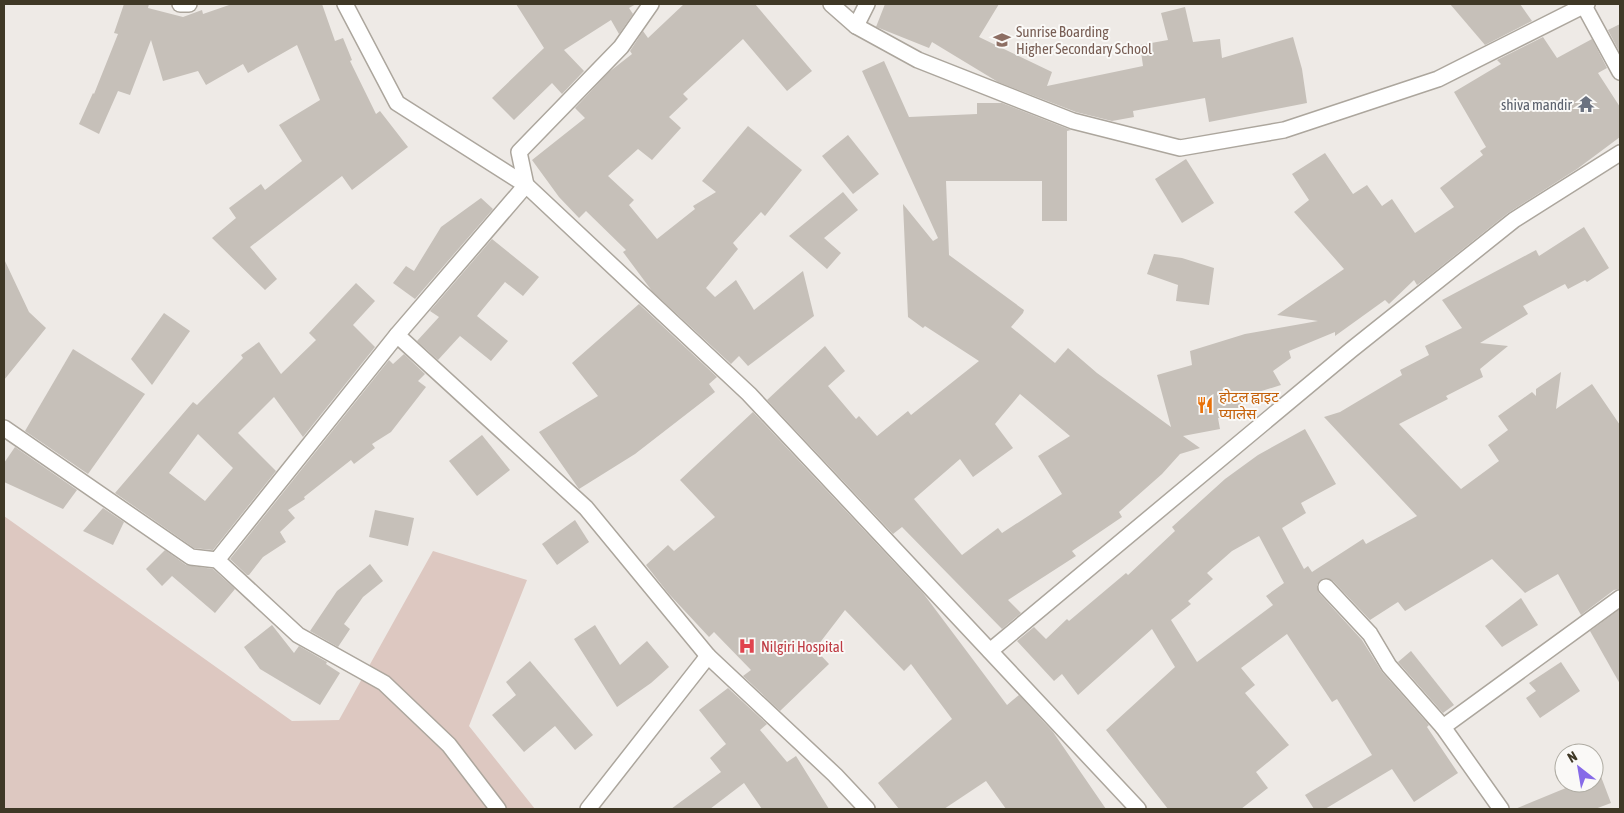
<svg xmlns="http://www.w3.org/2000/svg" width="1624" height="813" font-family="'Asap Condensed','Noto Sans Devanagari',sans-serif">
  <rect width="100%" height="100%" fill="#eeeae6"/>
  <polygon fill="#ddc8c1" points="4,516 292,721 339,720 433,551 527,580 469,726 535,809 4,809"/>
  <g fill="#c6c0b9" fill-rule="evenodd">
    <polygon points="124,4 149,4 148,8 183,17 202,10 203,14 232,4 322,4 335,41 343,38 352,60 350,61 376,114 380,111 408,147 352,190 342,176 250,247 277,279 265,290 212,238 236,218 229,208 261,184 265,190 302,161 279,125 320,100 297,45 248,73 243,64 206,85 198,71 163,81 151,40 130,95 118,91 99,134 79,124 93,93 94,94 118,34 114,33"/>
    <polygon points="516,4 636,4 629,8 633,14 619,34 611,20 564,50 584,71 562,94 552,83 514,120 492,98 544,48"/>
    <polygon points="684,4 755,4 812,71 787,91 743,39 683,94 688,99 669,117 681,128 652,160 638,149 608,176 634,200 629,205 657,239 695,209 693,206 716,192 702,181 748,126 802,170 765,216 761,212 733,243 738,249 706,288 715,297 736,280 754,310 803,271 814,316 748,366 739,356 731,364 652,291 623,252 626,250 586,211 579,218 559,197 532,160 585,118 575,108 609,72 632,54 630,51 643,31 648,38"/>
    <polygon points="885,4 999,4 979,37 1052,72 1047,86 1143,66 1140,45 1168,40 1161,13 1185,7 1193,42 1220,39 1222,58 1293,37 1302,69 1307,103 1209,122 1205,98 1133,111 1134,117 1112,121 1076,112 998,82 932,42 929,48 879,28 876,27"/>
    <polygon points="1450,4 1520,4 1532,21 1485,45"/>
    <polygon points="1620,24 1620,53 1608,30"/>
    <path d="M1543,37L1557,58L1592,39L1607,68L1598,73L1620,107V137L1577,169L1508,213L1424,280L1417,285L1414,280L1389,304L1385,300L1335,336V332L1289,351L1291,358L1273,371L1281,385L1242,397L1246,411L1218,418L1220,429L1183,436L1200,448L1180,454L1162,474L1119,512L1122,517L1072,551L1076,556L1008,600L1021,613L1002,629L902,527L893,534L767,400L825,346L845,371L828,386L856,419L859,416L877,436L908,411L911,415L979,361L925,326L923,328L908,317L903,204L933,241L938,238L862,71L884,61L909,117L977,114V103H1002L1071,130L1067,131V221H1042V181H946L949,255L1024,310L1023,313L1011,327L1055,363L1068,348L1097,373L1171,427L1157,375L1192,365L1190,351L1245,334L1318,321L1277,315L1344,269L1294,212L1309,200L1292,174L1325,153L1353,194L1367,185L1382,206L1392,199L1415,233L1454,207L1440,188L1483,155L1480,151L1486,147L1454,92L1501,64L1497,60ZM1020,394L1070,436L1038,456L1062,494L1002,533L998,528L962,555L914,499L960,459L973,477L1013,448L995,424Z"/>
    <polygon points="848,135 879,174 853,194 822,156"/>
    <polygon points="1186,159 1214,203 1182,223 1155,179"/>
    <polygon points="843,192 858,210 824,238 841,253 827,269 789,236"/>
    <polygon points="481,198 493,209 415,299 393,283 406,266 414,271 441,227"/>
    <path d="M1584,227L1609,268L1587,282L1585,280L1568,289L1565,284L1523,306L1528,314L1480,343L1508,346L1480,369L1483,377L1446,396L1448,399L1399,424L1461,489L1499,461L1488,445L1508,430L1498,416L1532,392L1536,396V389L1561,372L1556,409L1592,384L1620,425V589L1614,590L1581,615L1558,574L1525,593L1492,559L1405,611L1398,602L1370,620L1333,581L1323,578L1317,585L1319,593L1362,640L1382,672L1429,725L1427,727L1458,773L1414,802L1392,769L1325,809H1314L1305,795L1372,755L1337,699L1332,702L1287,634L1241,668L1255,685L1245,693L1289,745L1256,772L1268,788L1241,809H1168L1106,730L1175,667L1152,629L1078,695L1062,674L1054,681L1017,641L1034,627L1046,639L1067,619L1069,621L1126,573L1128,575L1175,531L1172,527L1225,479L1258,455L1305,429L1336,484L1301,503L1306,513L1282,528L1304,569L1308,566L1312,572L1363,539L1366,544L1417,516L1324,417L1340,412L1402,375L1400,370L1429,355L1425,346L1462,328L1442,300L1536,250L1539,256ZM1259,536L1284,583L1266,596L1273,605L1197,662L1171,620L1191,604L1188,601L1213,579L1207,573L1232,551Z"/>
    <polygon points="492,239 539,277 523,296 505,282 477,316 508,341 491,361 460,336 438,360 417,341 439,317 430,311"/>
    <polygon points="1154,254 1182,258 1214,268 1209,305 1176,301 1178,285 1147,274"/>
    <polygon points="4,259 29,312 46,328 4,380"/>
    <path d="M356,283L375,301L353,325L375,347L303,437L274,397L238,433L276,471L213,550L194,548L115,493L193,402L197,405L243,358L241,355L259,342L281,374L316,340L309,333ZM198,434L233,468L205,501L169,473Z"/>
    <polygon points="639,304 717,377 709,384 715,392 635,454 579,489 539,432 598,396 572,363"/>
    <polygon points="164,313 190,331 152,385 131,359"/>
    <polygon points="73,349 145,394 88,474 25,431"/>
    <polygon points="404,354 425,374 418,381 426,387 391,432 372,444 375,448 354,464 351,460 304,497 305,499 288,510 295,518 280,532 286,542 263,557 249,575 247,575 230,559 389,360 393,364"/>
    <polygon points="753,412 923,593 1007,705 1019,695 1053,732 1106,809 1006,809 986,781 944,809 899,809 878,783 952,719 911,664 904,671 845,610 815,649 829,664 780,711 743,676 751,670 714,632 709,637 668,593 646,565 668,545 674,551 715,517 680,480"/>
    <polygon points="482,435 510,470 477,496 449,461"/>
    <polygon points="15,447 77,490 63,509 4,482 4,463"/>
    <polygon points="103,508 124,522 113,545 83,531"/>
    <polygon points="375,510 414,518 408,546 369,537"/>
    <polygon points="575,520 589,542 557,565 542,544"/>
    <polygon points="165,550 186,565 213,569 235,589 215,613 172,576 162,586 146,569"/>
    <polygon points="370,564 383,581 363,597 344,624 350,629 338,647 310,631 337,591"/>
    <polygon points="1521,598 1538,625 1502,647 1485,626"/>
    <polygon points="1620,609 1620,684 1590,631"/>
    <polygon points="272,625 294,653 299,646 327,662 326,664 340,673 320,705 260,669 244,647"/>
    <polygon points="595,625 620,665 647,641 669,667 651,683 617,707 574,639"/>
    <polygon points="1411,651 1454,705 1443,713 1398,662"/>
    <polygon points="530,661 593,735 575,750 555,726 524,752 492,715 516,695 506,682"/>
    <polygon points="1561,662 1580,691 1540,718 1526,698 1536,691 1529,683"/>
    <polygon points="728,688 767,724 760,730 787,762 796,756 829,809 762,809 744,783 710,809 671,809 721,772 710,758 726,744 699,710"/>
    <polygon points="1600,774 1611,803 1595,809 1515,809 1578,783 1594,783 1594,777"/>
  </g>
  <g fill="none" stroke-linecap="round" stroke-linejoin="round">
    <g stroke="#aca69d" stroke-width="18">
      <g id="street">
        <polyline points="180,4 189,4"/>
        <polyline points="345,4 397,103 526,185 749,394 1138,809"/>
        <polyline points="831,4 856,26 918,60 1073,121 1180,148 1284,130 1438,79 1587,4"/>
        <polyline points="1583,4 1620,72"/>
        <polyline points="856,26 867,4"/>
        <polyline points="397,335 586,508 708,656"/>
        <polyline points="4,428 191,557 217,560 298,635 384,683 449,745 498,809"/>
        <polyline points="217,560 397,335 526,185 519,152 621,47 651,4"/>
        <polyline points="1326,587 1370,634 1389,666 1443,727"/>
        <polyline points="990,651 1351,350 1514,220 1620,153"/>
        <polyline points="588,809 708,656 835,775 867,809"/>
        <polyline points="1501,809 1443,727 1620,598"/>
      </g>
    </g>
    <use href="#street" stroke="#fff" stroke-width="15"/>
  </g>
  <defs>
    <g id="school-bare" transform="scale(1.35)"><path d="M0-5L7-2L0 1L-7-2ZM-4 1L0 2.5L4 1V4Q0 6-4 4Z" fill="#8d6e63" stroke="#faf9f7" stroke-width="2.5" paint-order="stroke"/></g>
    <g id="temple-bare" transform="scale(1.35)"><path d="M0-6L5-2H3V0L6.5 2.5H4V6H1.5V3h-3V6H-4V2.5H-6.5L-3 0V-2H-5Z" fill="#6b7280" stroke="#faf9f7" stroke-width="2.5" paint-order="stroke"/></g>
    <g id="restaurant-bare" transform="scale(1.35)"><path d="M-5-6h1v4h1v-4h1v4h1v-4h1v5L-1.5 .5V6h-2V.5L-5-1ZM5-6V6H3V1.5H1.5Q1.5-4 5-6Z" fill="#e8710a" stroke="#faf9f7" stroke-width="2.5" paint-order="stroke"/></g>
    <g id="hospital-bare" transform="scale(1.35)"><path d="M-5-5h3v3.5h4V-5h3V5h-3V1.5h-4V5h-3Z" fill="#e0444e" stroke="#faf9f7" stroke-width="2.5" paint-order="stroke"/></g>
  </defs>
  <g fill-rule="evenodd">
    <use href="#school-bare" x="1002" y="40"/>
    <use href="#temple-bare" x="1586" y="104"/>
    <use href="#restaurant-bare" x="1205" y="405"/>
    <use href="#hospital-bare" x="747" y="646"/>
  </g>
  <g text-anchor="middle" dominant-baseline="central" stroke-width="4" stroke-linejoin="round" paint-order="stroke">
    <g font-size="15" fill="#785e54" stroke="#faf9f7" text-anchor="start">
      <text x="1016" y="31">Sunrise Boarding<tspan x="1016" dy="17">Higher Secondary School</tspan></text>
    </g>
    <g font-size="15" fill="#5b616d" stroke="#faf9f7" text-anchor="end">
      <text x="1572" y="104">shiva mandir</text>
    </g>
    <g font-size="15" fill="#c56008" stroke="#faf9f7" text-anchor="start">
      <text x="1219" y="396">होटल ह्वाइट<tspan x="1219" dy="17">प्यालेस</tspan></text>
    </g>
    <g font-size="15" fill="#be3a42" stroke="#faf9f7" text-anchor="start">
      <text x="761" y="646">Nilgiri Hospital</text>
    </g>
  </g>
  <rect width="1624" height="813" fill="none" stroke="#3f3826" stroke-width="10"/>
  <g transform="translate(1579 768) rotate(329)"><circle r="24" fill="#faf9f7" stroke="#afaca3"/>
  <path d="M0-4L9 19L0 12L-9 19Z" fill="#866ae8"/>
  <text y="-8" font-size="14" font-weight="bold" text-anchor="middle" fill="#3f3826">N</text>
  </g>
</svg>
